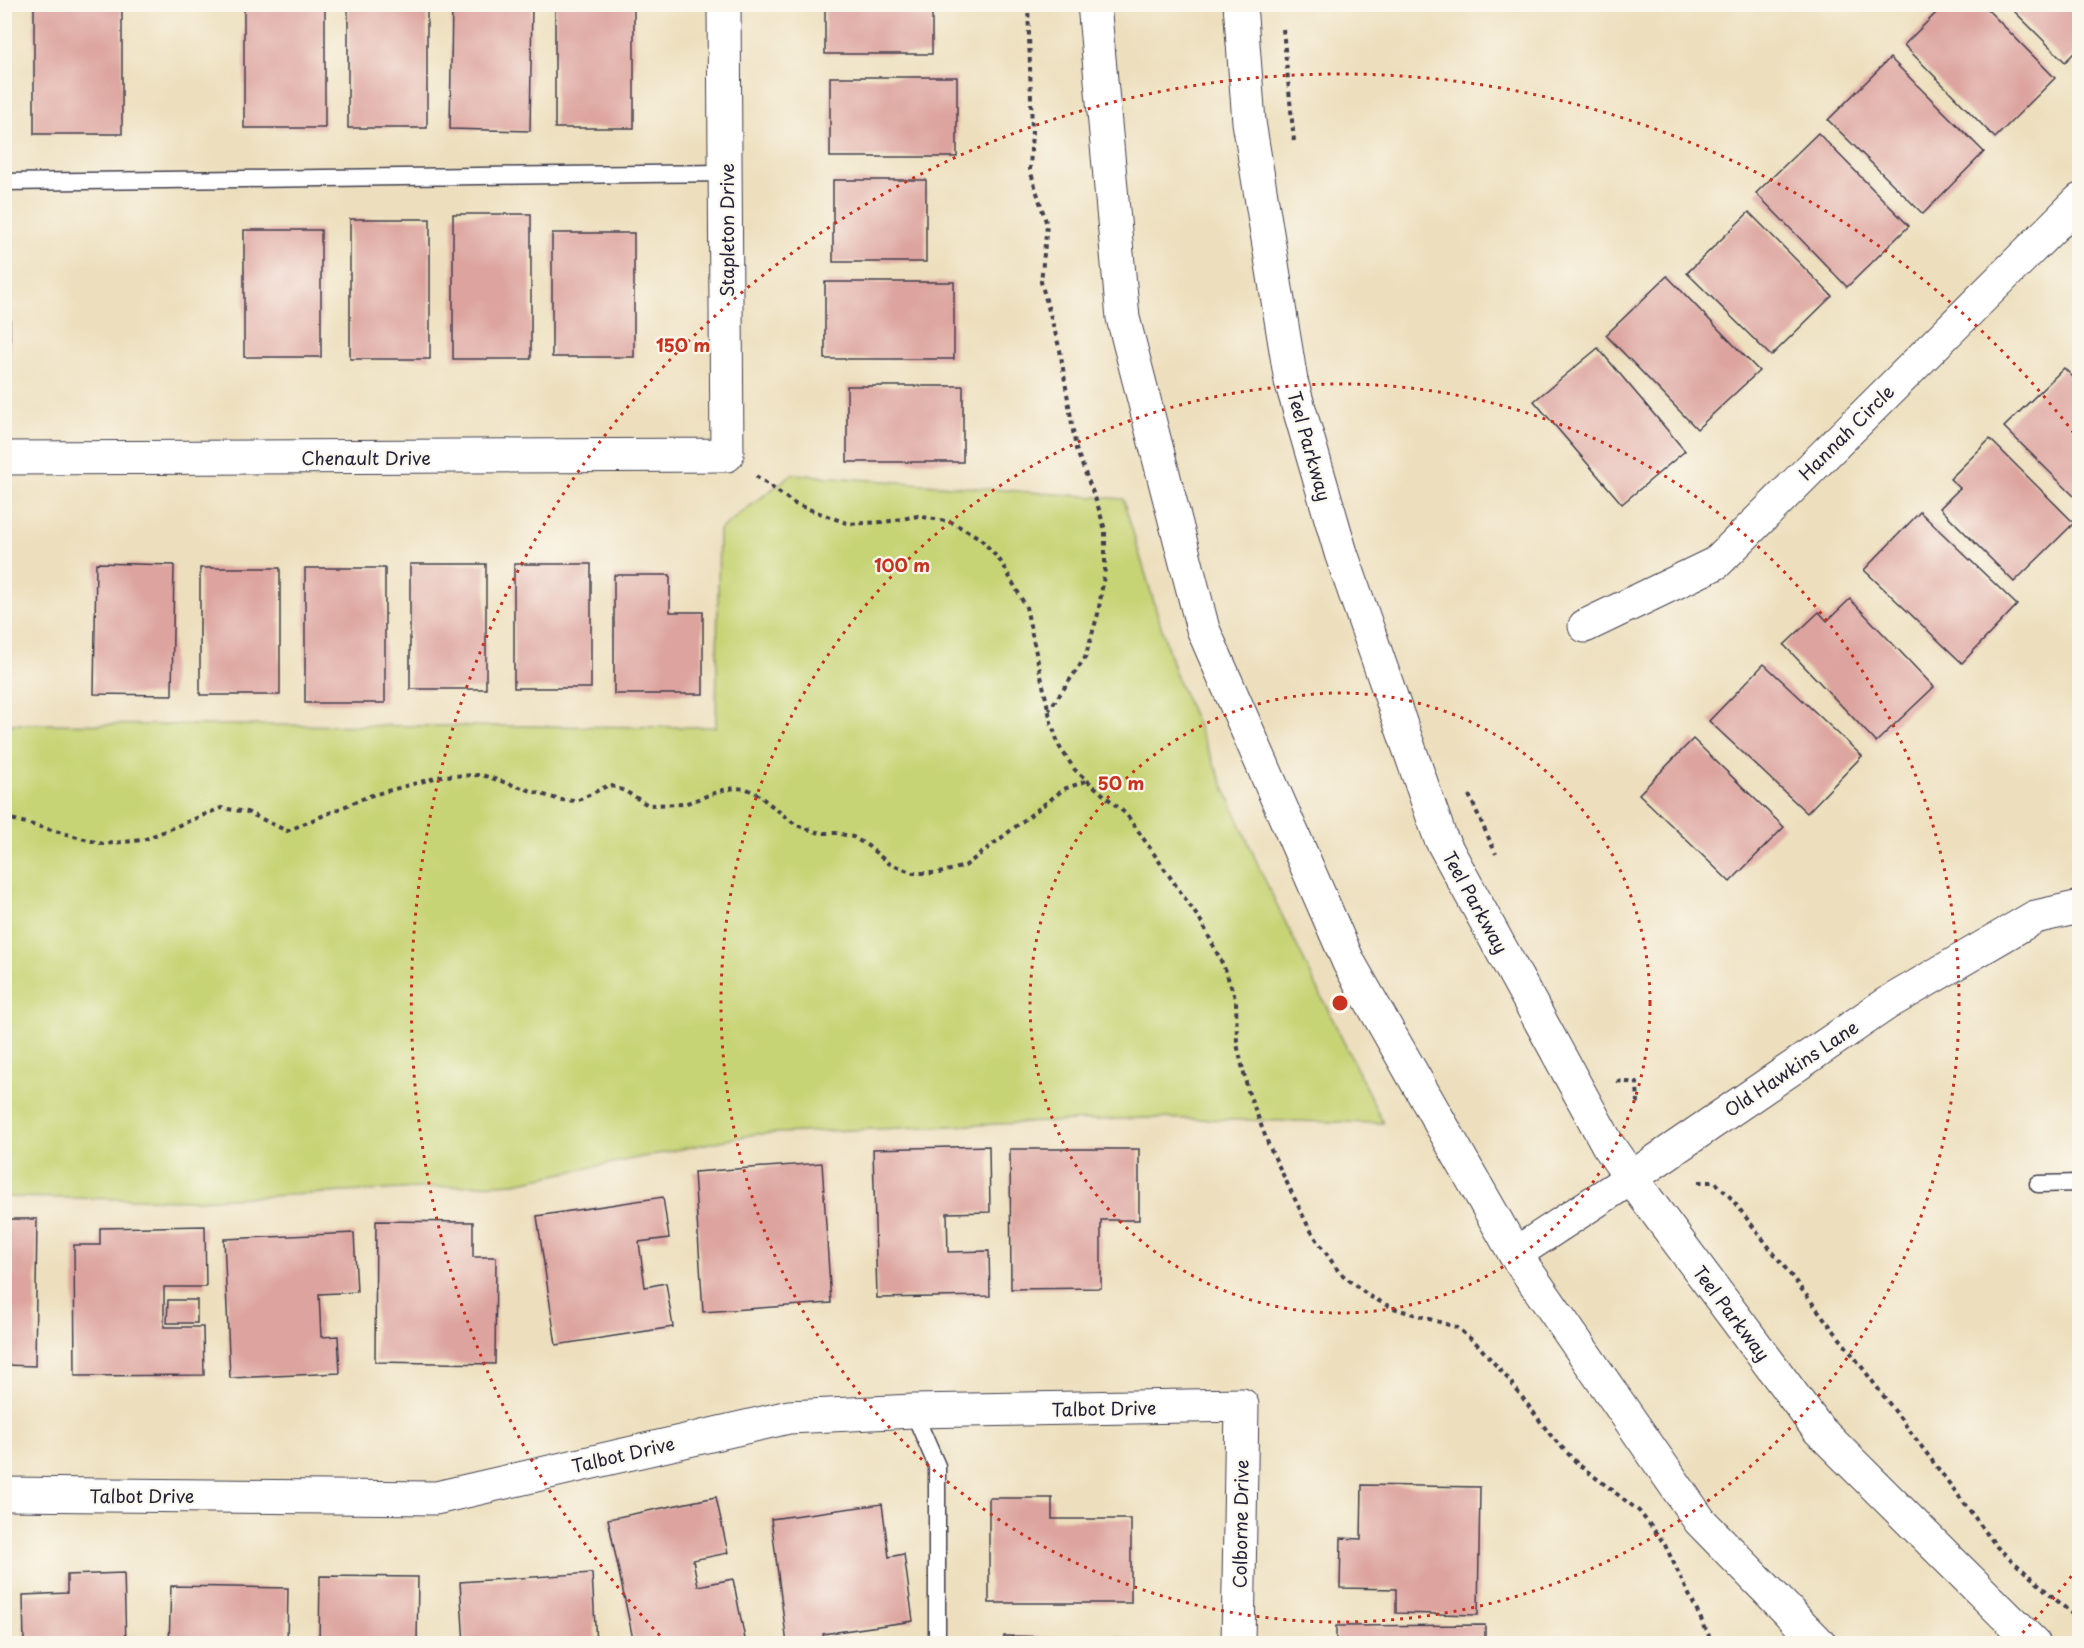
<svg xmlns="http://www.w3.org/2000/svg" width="2084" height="1648" font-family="'Playpen Sans',sans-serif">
  <rect width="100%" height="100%" fill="#fbf7ec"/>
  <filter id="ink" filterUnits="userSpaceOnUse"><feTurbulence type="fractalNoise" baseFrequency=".0167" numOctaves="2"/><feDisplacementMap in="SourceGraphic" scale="12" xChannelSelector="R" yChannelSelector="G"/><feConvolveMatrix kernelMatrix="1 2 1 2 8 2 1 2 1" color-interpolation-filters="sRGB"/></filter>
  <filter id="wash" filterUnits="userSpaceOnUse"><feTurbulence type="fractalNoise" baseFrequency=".008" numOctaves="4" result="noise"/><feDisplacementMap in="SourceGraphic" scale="24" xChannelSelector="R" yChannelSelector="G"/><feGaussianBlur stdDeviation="1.35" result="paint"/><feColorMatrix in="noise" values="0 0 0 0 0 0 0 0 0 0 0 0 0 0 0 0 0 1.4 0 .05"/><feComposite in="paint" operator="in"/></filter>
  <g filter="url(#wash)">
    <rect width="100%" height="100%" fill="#eddfbd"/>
    <polygon fill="#c7d476" stroke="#747b58" stroke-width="1.5" points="792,474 1123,499 1176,676 1262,874 1383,1123 1144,1118 755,1134 515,1183 195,1200 5,1197 5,724 716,727 719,530"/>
    <g id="blocks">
      <g fill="#dda49f">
        <rect x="34" y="4" width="88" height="130"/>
        <rect x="244" y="4" width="81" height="124"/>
        <rect x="348" y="4" width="79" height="124"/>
        <polygon points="452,4 532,5 530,131 450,129"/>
        <rect x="555" y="4" width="79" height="124"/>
        <rect x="825" y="4" width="107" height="50"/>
        <polygon points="1945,4 1982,4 2055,78 1995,138 1904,45"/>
        <polygon points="2007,4 2080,4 2080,47 2065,62"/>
        <polygon points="1890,58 1984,152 1923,214 1828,120"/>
        <rect x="830" y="77" width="127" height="80"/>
        <polygon points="1818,133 1909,226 1847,287 1756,193"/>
        <rect x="833" y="180" width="93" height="82"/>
        <polygon points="1749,212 1832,296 1771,356 1687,273"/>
        <rect x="453" y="214" width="78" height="145"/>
        <rect x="350" y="219" width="80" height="140"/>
        <rect x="244" y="230" width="77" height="127"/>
        <rect x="552" y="233" width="82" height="124"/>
        <rect x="4" y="271" width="6" height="88"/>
        <polygon points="1667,276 1759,371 1697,429 1606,335"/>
        <rect x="825" y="282" width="129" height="77"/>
        <polygon points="1598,348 1685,451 1622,504 1534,401"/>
        <polygon points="2064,368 2080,384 2080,502 2004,427"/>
        <rect x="847" y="386" width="116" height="76"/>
        <polygon points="1990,439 2074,523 2014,582 1940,508 1960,488 1950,479"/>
        <polygon points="1920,512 2017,605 1962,663 1864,570"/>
        <polygon points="96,563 174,565 172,695 94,694"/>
        <rect x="410" y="564" width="76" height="125"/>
        <rect x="514" y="564" width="77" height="124"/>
        <rect x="200" y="568" width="80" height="127"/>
        <rect x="305" y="568" width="80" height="135"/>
        <polygon points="614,575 670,575 670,612 703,612 703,694 614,694"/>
        <polygon points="1850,599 1934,687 1876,742 1784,645 1819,612 1827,621"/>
        <polygon points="1764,664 1862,756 1807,813 1709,721"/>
        <polygon points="1693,739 1784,827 1730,882 1639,794"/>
        <polygon points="989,1146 990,1212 947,1213 948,1252 989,1251 990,1296 877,1298 873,1149"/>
        <polygon points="1010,1149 1139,1149 1139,1220 1101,1220 1101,1288 1011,1289"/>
        <polygon points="822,1163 831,1303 703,1312 694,1172"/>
        <polygon points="663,1197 669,1238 639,1242 645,1287 666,1283 673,1327 556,1345 537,1216"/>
        <polygon points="4,1219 37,1219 35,1366 4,1365"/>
        <polygon points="376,1221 473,1222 473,1257 496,1257 495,1364 375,1362"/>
        <polygon points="205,1226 206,1287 164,1287 164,1327 203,1327 204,1375 75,1376 74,1245 100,1245 100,1228"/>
        <polygon points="354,1233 357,1292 319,1294 321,1337 338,1336 340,1373 230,1378 224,1239"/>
        <polygon points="168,1300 197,1300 197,1323 167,1323"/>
        <polygon points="1362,1485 1480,1487 1478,1615 1396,1613 1396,1589 1340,1588 1341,1538 1361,1539"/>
        <polygon points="716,1497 728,1553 693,1560 698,1586 733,1579 746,1644 634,1644 608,1519"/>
        <polygon points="989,1498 1052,1498 1052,1519 1131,1519 1131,1603 989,1603"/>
        <polygon points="882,1504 889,1557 904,1554 913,1621 823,1634 825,1644 787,1644 771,1519"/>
        <polygon points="124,1573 126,1644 24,1644 23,1595 67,1593 67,1575"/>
        <polygon points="592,1573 596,1644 464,1644 460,1582"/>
        <polygon points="320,1576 418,1577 417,1644 319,1644"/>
        <polygon points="171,1586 288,1588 287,1644 169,1644"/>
        <polygon points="1485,1625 1485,1644 1336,1644 1336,1626"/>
        <polygon points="1004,1636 1136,1639 1136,1644 1003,1644"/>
      </g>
    </g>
  </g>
  <g filter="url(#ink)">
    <use href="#blocks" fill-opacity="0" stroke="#403e4e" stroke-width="1.5"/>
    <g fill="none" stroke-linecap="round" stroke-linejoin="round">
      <g stroke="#403e4e" stroke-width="19">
        <g id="lane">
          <polyline points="4,182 725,173"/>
          <polyline points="2038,1184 2080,1183"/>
          <polyline points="913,1411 937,1466 937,1644"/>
        </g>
      </g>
      <g stroke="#403e4e" stroke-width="35">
        <g id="street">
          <polyline points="4,458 727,455 724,4"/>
          <polyline points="1585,626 1716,563 2080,200"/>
          <polyline points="1515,1254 1631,1178 1886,1004 2035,917 2080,907"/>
          <polyline points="4,1494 436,1498 789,1417 913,1411 1242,1405 1238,1644"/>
        </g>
      </g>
      <g stroke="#403e4e" stroke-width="35">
        <g id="secondary">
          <polyline points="1094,4 1123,318 1203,629 1349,963 1515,1254 1700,1521 1820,1644"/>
          <polyline points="1240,4 1249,122 1291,381 1341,553 1440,837 1608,1145 1631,1178 1818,1429 2034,1644"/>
        </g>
      </g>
      <g stroke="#403e4e" stroke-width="4" stroke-dasharray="4.5 4.5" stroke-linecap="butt">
        <polyline points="1028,4 1032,130 1030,170 1047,225 1041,282 1060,350 1076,449 1097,503 1105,530 1105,569 1098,614 1085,658 1049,710"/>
        <polyline points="1283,29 1294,141"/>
        <polyline points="756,476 795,504 849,524 885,522 918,516 951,522 980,538 1002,563 1026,607 1051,722 1059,746 1075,770 1127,815 1202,923 1224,967 1236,1000 1237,1044 1248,1091 1269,1146 1309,1228 1339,1272 1369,1296 1393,1308 1456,1327 1477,1344 1510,1381 1552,1437 1578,1464 1639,1511 1664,1543 1713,1644"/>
        <polyline points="1469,795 1496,854"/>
        <polyline points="4,817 103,844 143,840 221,808 247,812 287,831 369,796 442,776 482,775 560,800 577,801 609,785 625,791 648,805 684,804 723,790 735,788 747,789 757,794 796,825 820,833 837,833 853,837 868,846 888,863 913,873 939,873 965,866 1064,789 1086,781"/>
        <polyline points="1617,1081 1637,1083 1638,1105"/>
        <polyline points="1698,1182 1715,1182 1731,1198 1858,1362 1997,1547 2080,1621"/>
      </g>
      <use href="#lane" stroke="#fff" stroke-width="16"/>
      <use href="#street" stroke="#fff" stroke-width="33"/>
      <use href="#secondary" stroke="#fff" stroke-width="33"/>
    </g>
  </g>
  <g fill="none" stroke="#c8321e" stroke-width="3" stroke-dasharray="3 6">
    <circle cx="1340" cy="1003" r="310"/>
    <circle cx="1340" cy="1003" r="619"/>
    <path d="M2077 1569A929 929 0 0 1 2014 1642M666 1642A929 929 0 1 1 2077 437"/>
  </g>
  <g text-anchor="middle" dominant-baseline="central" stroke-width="4.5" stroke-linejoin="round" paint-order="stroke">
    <g font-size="18" fill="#22223b" stroke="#fbf7ec">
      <text transform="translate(726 230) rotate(-90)">Stapleton Drive</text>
      <text transform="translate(1846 432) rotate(-45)">Hannah Circle</text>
      <text transform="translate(1310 446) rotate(74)">Teel Parkway</text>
      <text x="366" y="457">Chenault Drive</text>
      <text transform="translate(1476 902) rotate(61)">Teel Parkway</text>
      <text transform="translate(1791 1068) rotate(-34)">Old Hawkins Lane</text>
      <text transform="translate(1732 1313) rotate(53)">Teel Parkway</text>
      <text transform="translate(1104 1408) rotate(-1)">Talbot Drive</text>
      <text transform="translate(623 1454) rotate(-13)">Talbot Drive</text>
      <text x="142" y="1495">Talbot Drive</text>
      <text transform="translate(1240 1524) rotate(-89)">Colborne Drive</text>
    </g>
  </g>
  <circle cx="1340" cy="1003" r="9" fill="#c8321e" stroke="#fbf7ec" stroke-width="3"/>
  <g font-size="18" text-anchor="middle" font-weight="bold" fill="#c8321e" stroke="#fbf7ec" stroke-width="4.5" stroke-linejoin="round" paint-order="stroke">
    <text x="683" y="352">150 m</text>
    <text x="902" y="572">100 m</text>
    <text x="1121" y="790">50 m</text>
  </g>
  <rect width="2084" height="1648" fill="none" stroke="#fbf7ec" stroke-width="24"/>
</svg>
